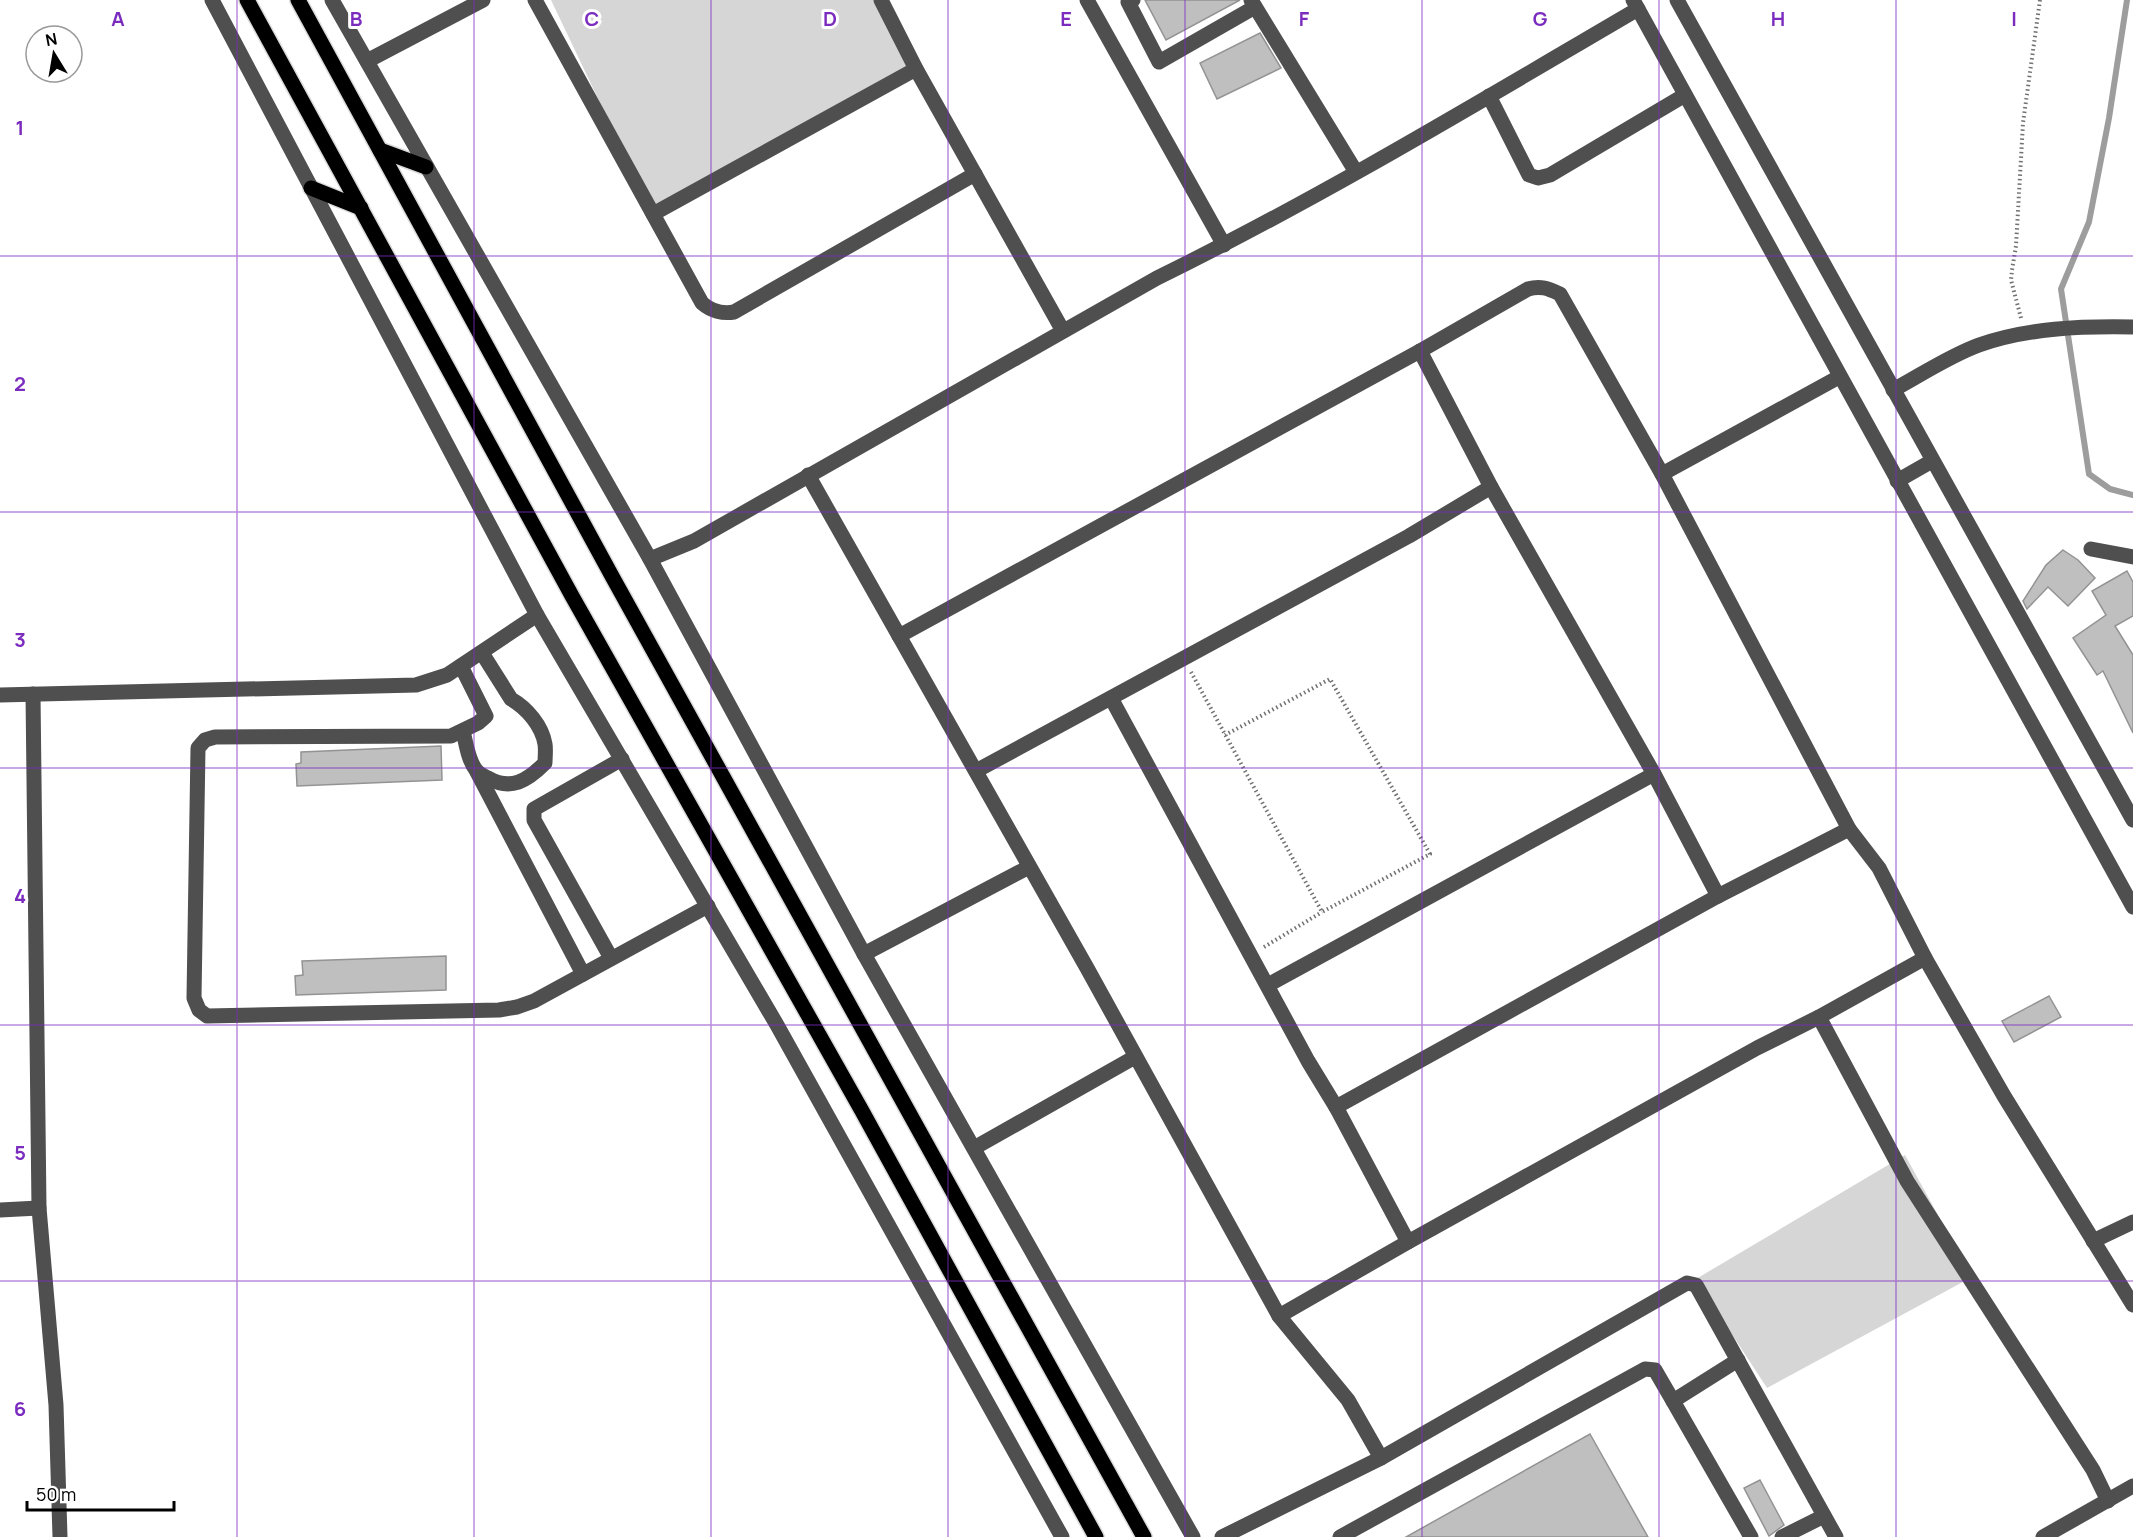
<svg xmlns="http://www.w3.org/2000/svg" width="2133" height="1537" font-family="Manrope,sans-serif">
  <rect width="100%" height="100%" fill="#fff"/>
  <g fill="#d6d6d6">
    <polygon points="551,0 876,0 916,69 653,214"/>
    <polygon points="1905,1155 1972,1277 1767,1388 1696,1279"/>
  </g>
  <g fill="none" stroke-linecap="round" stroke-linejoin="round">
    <polyline stroke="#9d9d9d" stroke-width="6" points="2127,0 2109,118 2089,222 2061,289 2089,474 2110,489 2133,495"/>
  </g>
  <g fill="#bfbfbf" stroke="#939393" stroke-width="1.5">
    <polygon points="1145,0 1240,0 1166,40"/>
    <polygon points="1260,33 1281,68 1217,99 1200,63"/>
    <polygon points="2063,550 2078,560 2095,578 2068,606 2048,587 2027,609 2023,601 2046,565"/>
    <polygon points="2127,571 2133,582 2133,616 2115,626 2133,655 2133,733 2103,671 2097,675 2073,638 2106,615 2092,591"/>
    <polygon points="441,746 442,780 297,786 296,764 301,763 301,752"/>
    <polygon points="446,956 446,990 296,995 295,976 303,975 302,961"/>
    <polygon points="2049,996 2061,1017 2014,1042 2002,1021"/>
    <polygon points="1590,1434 1648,1537 1406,1537"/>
    <polygon points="1760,1480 1784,1525 1769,1536 1744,1488"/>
  </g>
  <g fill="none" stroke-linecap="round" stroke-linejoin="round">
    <g stroke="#dbdbdb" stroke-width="18">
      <g id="major">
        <polyline points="247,0 572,596 862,1111 1096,1537"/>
        <polyline points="298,0 613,578 1144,1537"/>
        <polyline points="380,150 426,167"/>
        <polyline points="311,188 361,208"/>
      </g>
    </g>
    <g stroke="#717171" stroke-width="4" stroke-dasharray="1.5 3" stroke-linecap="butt">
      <polyline points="2021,318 2011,280 2012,270 2016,246 2023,123 2040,0"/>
      <polyline points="1191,672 1322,912 1430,854 1330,679 1225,735"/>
      <polyline points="1264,947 1322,912"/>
    </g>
    <g stroke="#4f4f4f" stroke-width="15">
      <polyline points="212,0 537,615 777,1025 1062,1537"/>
      <polyline points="332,0 650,559 864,954 1193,1537"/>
      <path d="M535,0L702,303C711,311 723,314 734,312L975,174"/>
      <polyline points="881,0 916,69 1063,331"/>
      <polyline points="1087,0 1224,245"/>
      <polyline points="1133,0 1128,2 1159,62 1255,7"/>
      <polyline points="1251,0 1356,172"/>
      <polyline points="1633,0 2133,907"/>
      <polyline points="1677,0 2133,820"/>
      <polyline points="367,61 483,0"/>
      <polyline points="1489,96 1529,175 1538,178 1550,175 1685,95"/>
      <polyline points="653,214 916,69"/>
      <polyline points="1420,351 1491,487 1654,774 1718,896"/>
      <path d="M1893,390C1921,375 1949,356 1979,345C2027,328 2081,326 2133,327"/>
      <polyline points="1662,474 1839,377"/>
      <polyline points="808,475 1087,968 1279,1316 1348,1400 1381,1458"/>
      <polyline points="1897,481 1932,461"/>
      <polyline points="2091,549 2133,557"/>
      <path d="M650,559L694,541L1157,278C1322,197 1479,102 1638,9"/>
      <path d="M899,636L1420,351L1528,289C1541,285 1549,289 1560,294L1662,474L1849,829L1879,868L1925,958L2004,1096L2133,1305"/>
      <polyline points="461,666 486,716 478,723 451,736 215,737 205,740 198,748 194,998 199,1010 207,1016 499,1010 517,1007 534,1001 708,906"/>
      <polyline points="33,694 39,1208 56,1405 60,1537"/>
      <polyline points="0,695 416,685 447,675 537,615"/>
      <polyline points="1111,698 1308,1061 1336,1107 1408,1242"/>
      <path d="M463,731C466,743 468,760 476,770C479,774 484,776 488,778C511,791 527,781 545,763C545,757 546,750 545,744C542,726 527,708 511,699L482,653"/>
      <polyline points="976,771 1409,536 1491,487"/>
      <polyline points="477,772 583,974"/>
      <polyline points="864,954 1029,867"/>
      <polyline points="611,958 534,820 534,809 622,759"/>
      <polyline points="1268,985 1654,774"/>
      <polyline points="1819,1017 1907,1181 2093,1470 2108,1501"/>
      <polyline points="1336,1107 1718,896 1849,829"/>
      <polyline points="974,1148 1135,1057"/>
      <polyline points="0,1210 39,1208"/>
      <polyline points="2093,1241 2133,1222"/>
      <polyline points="1279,1316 1408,1242 1757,1048 1819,1017 1925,958"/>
      <polyline points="1673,1401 1751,1537"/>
      <polyline points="1222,1537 1381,1458 1687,1283 1696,1285 1836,1537"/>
      <polyline points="1340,1537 1645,1369 1655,1370 1673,1401 1738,1360"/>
      <polyline points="1782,1537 1824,1516"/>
      <polyline points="2043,1537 2133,1486"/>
    </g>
    <use href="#major" stroke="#000" stroke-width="15"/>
  </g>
  <path fill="none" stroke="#7b2cbf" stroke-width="1.5" stroke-opacity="0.55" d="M237,0V1537M474,0V1537M711,0V1537M948,0V1537M1185,0V1537M1422,0V1537M1659,0V1537M1896,0V1537M0,256H2133M0,512H2133M0,768H2133M0,1025H2133M0,1281H2133"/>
  <g font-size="20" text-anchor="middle" font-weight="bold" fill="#7b2cbf" stroke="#fff" stroke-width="6" stroke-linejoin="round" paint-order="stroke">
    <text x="118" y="26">A</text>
    <text x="356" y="26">B</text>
    <text x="592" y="26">C</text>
    <text x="830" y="26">D</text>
    <text x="1066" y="26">E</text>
    <text x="1304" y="26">F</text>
    <text x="1540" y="26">G</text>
    <text x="1778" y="26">H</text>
    <text x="2014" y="26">I</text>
    <text x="20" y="135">1</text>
    <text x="20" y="391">2</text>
    <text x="20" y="647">3</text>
    <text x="20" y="903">4</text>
    <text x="20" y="1160">5</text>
    <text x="20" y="1416">6</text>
  </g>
  <g transform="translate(54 54) rotate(349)"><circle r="28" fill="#ffffff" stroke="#999999" stroke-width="1.5"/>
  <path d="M0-4.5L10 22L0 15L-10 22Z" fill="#000000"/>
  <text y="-9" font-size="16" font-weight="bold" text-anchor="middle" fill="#000000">N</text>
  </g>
  <path d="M27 1501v9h147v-9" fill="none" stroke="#000000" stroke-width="3"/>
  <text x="36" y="1501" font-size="18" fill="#000000" stroke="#ffffff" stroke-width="4.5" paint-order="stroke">50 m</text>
</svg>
